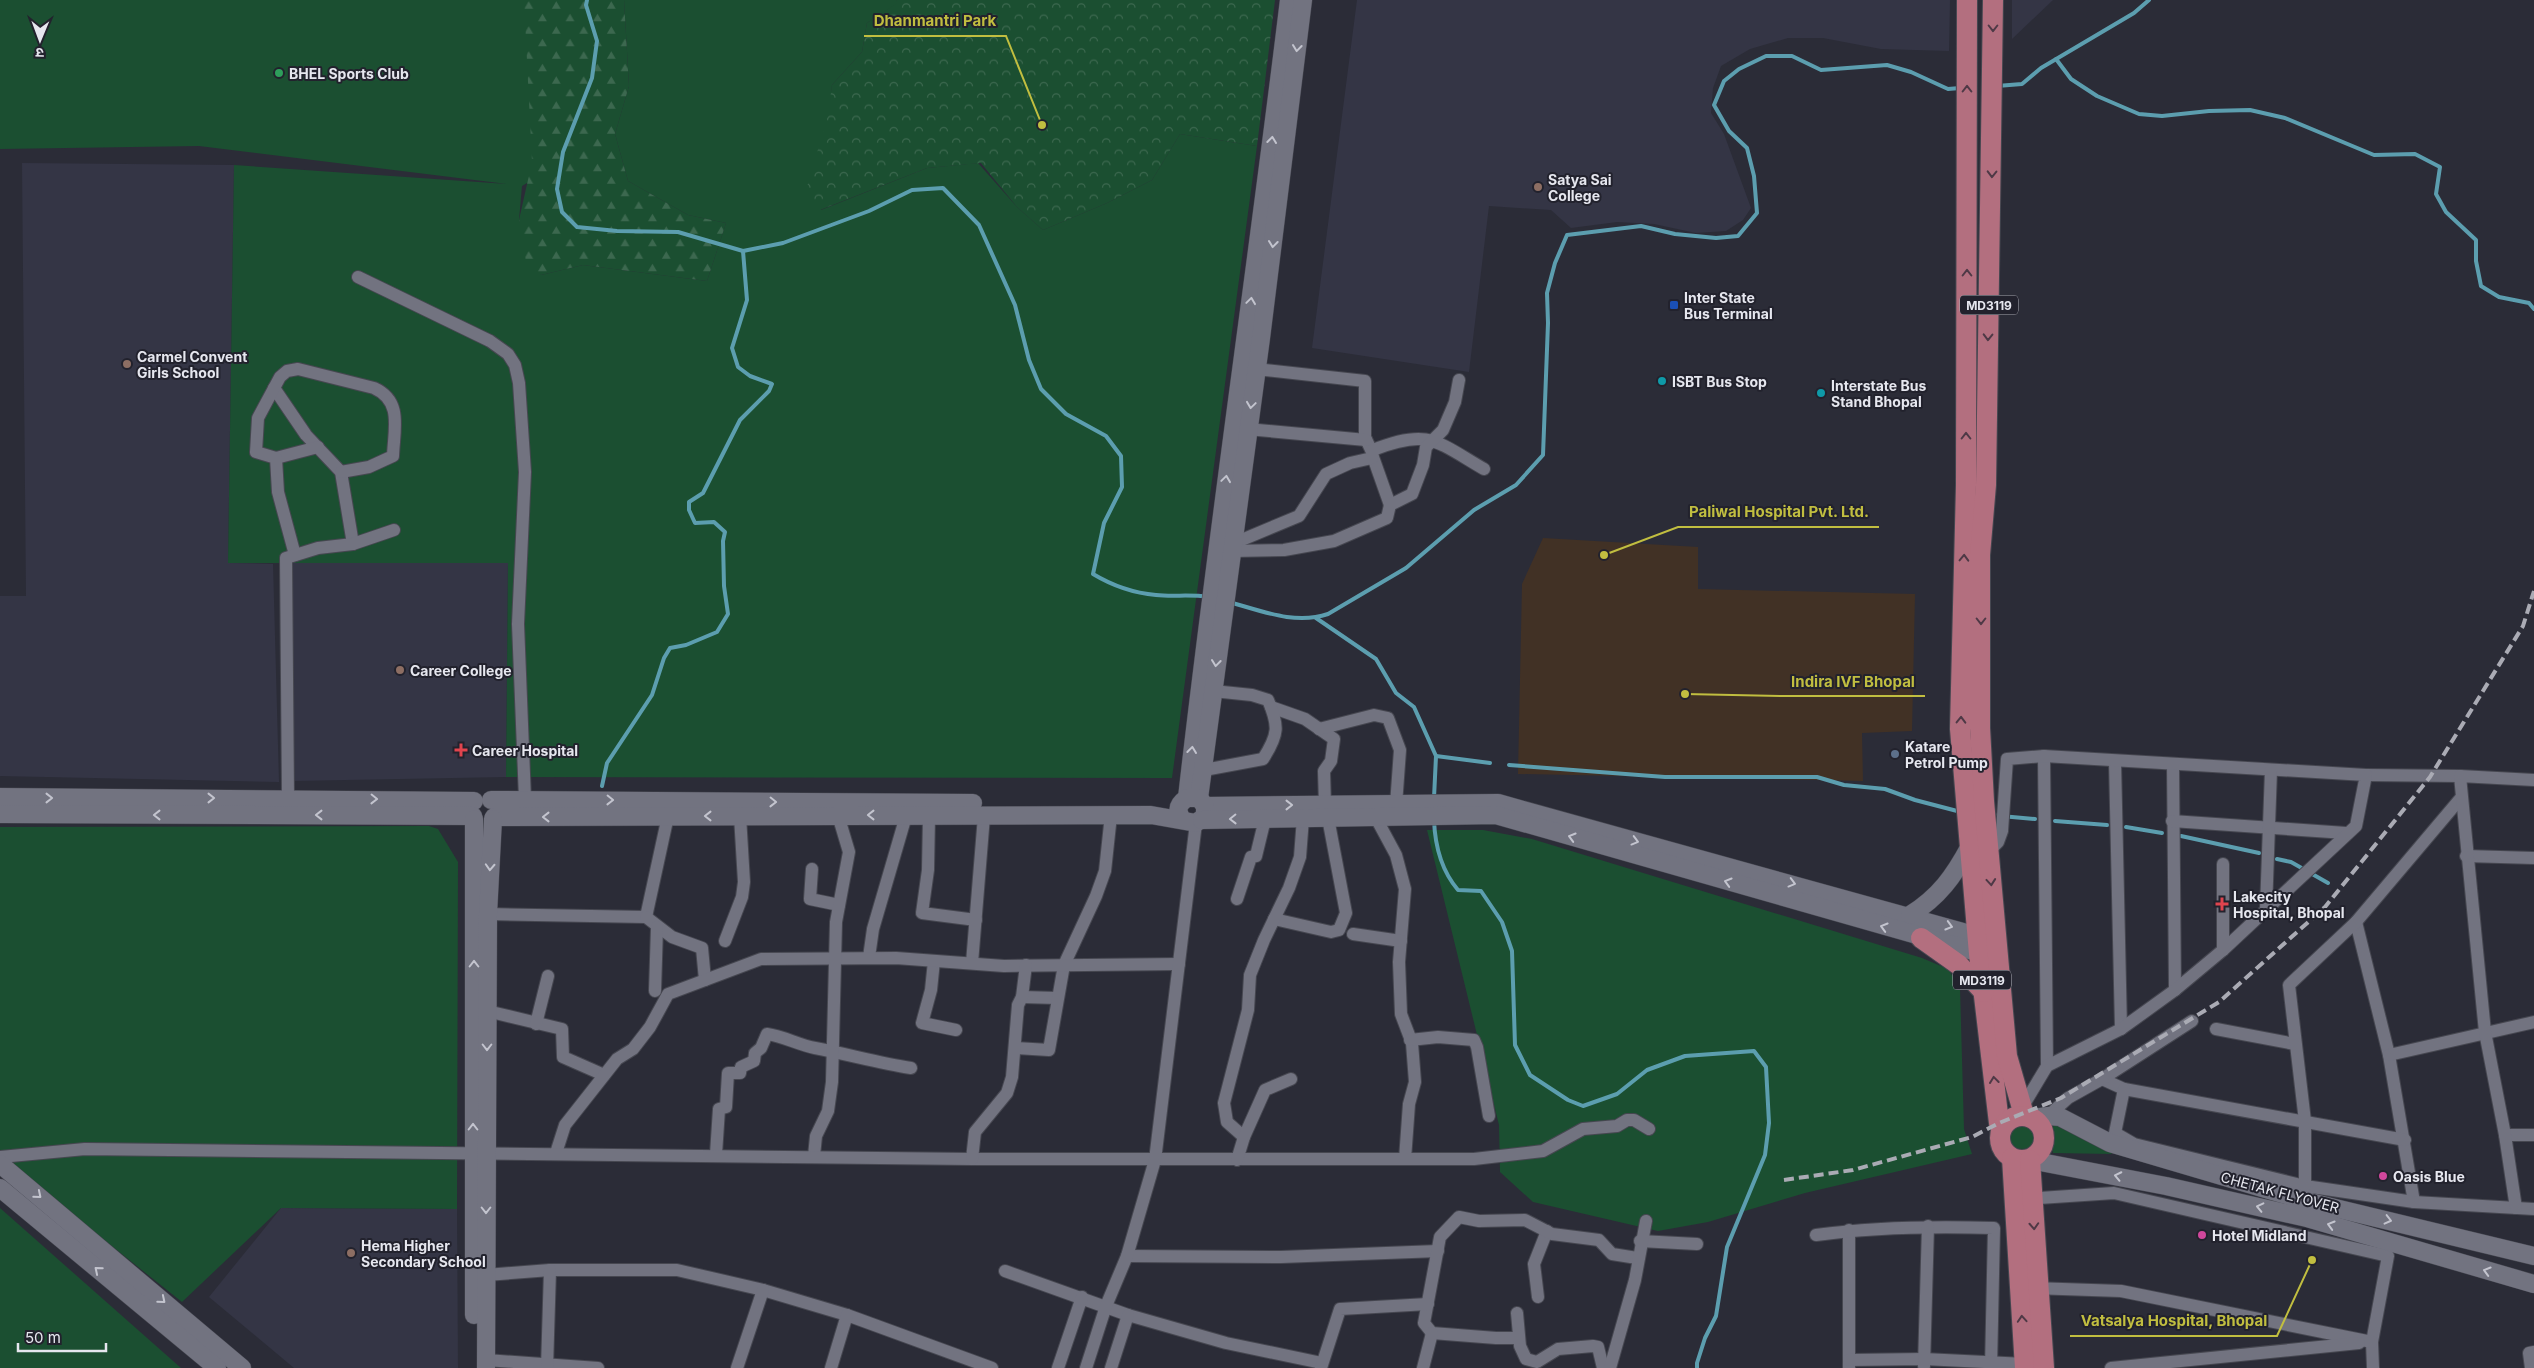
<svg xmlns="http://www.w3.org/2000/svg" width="2534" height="1368" font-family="Inter,'Noto Sans Devanagari',sans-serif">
  <defs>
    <pattern id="forest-firs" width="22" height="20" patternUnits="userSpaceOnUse" patternTransform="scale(1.25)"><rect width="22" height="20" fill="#1b4f31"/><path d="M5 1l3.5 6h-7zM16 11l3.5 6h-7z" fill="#3c684f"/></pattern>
    <pattern id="park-crowns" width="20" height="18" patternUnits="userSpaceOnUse" patternTransform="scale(1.25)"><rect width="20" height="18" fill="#1b4f31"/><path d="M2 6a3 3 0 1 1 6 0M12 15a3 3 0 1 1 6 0" fill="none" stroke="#3c684f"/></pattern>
  </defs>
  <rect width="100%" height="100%" fill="#2b2c37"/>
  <polygon fill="#413125" points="1543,538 1698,547 1698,589 1915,594 1912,731 1862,733 1863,781 1518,774 1522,584"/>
  <g fill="#343545">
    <polygon points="1357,0 1950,0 1949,51 1881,49 1823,38 1788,38 1750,49 1721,66 1713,88 1711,113 1724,134 1751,208 1743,220 1726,231 1696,233 1654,224 1617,222 1571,228 1551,210 1489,206 1469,372 1312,348"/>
    <polygon points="2012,0 2053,0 2012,39"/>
    <polygon points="22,163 234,165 228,563 273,564 279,782 0,776 0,596 26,596"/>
    <polygon points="293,563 508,563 506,777 293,781"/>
    <polygon points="281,1208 457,1209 458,1368 294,1368 209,1297"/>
  </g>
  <g fill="#1b4f31">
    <polygon points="0,0 571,0 542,174 522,186 519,220 541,275 583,265 707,281 726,223 688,215 628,181 615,134 629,86 624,0 896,0 898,3 867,23 862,52 832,85 821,210 927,168 978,163 1017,207 1043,230 1107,203 1152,180 1180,134 1257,146 1172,778 506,777 508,563 228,563 234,165 507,184 199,146 0,149"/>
    <polygon points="429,826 438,829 458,862 457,1209 281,1208 182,1302 0,1157 0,827"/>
    <polygon points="1427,830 1483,830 1532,839 1922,958 1948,969 1960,988 1964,1129 1972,1154 1805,1193 1708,1222 1658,1231 1533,1202 1500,1172 1499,1125"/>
    <circle cx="2022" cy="1136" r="13"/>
    <polygon points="2054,1124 2108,1150 2112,1154 2053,1153 2049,1137"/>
    <polygon points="0,1208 181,1368 0,1368"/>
  </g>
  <polygon fill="url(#forest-firs)" points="524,0 624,0 629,86 615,134 628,181 688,215 726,223 707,281 583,265 541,275 526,262 519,220 532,162"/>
  <polygon fill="url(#park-crowns)" points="896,0 1275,0 1257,146 1180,134 1152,180 1107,203 1043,230 1017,207 981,163 927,168 820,210 807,187 828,115 832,85 862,52 867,23 897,3"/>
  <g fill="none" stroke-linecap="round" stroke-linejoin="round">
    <g stroke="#5c9eaf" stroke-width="4">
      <path d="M587,0L586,5L597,41L592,78L563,152L557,189L562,212L577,227L617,231L678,232L743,251L783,243L869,211L912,190L943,188L979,225L1015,305L1029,360L1041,389L1066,414L1106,436L1121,456L1122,487L1104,523L1093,574C1113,586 1133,593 1156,595C1174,597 1190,594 1208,597"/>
      <polyline points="2056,59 2071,79 2097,96 2139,114 2162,116 2209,111 2250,110 2285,118 2374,155 2415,154 2440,167 2436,194 2446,212 2476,240 2476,261 2481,286 2499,297 2529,303 2534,309"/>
      <polyline points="1997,86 2022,84 2041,68 2134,13 2149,0"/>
      <path d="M1229,602C1262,611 1295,625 1328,614L1406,568L1474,510L1516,485L1543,455L1548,323L1547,293L1555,263L1567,235L1641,226L1675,234L1716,238L1738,236L1757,213L1754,176L1747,148L1729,131L1714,105L1724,81L1739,69L1766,56H1792L1821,70L1887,65L1911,72L1948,89L1960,88"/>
      <polyline points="1316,618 1376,659 1396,693 1414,707 1436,756 1434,798"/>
      <polyline points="1436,756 1490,763"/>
      <polyline points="1509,765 1665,777 1817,777 1844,785 1885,789 1915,800 1961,812"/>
      <polyline points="602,786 607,763 652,695 664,658 670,648 686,645 717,632 728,614 724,586 723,541 725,532 714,522 695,523 689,510 689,502 703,493 740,420 769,391 772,384 750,376 738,367 732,348 747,300 743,251"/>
      <polyline points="1990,815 2035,819"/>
      <path d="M1434,820C1435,847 1441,870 1458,890L1481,891L1502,922L1512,951L1515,1045L1530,1075L1568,1100L1583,1106L1617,1094L1647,1070L1685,1056L1754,1051L1766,1067L1769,1123L1765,1155L1727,1247L1716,1316L1705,1338L1697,1363V1368"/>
      <polyline points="2055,821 2107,825"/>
      <polyline points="2126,827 2162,833"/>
      <polyline points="2181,836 2259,853"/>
      <polyline points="2277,859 2291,862 2328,883"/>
    </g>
    <g stroke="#464750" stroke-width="14">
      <g id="street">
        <polyline points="358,277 490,341 508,354 515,365 519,383 525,472 518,624 525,799"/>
        <polyline points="1256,369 1365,381 1365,437 1372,452"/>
        <polyline points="274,388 306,435 341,472 353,544"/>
        <polyline points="1247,429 1366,440"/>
        <polyline points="1373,457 1390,505"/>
        <polyline points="276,458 318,447"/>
        <path d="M1232,544L1299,516L1326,474L1350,463L1372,458L1373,450C1428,428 1436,441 1484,469"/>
        <polyline points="1231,551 1284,550 1334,541 1387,518 1390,505 1412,494 1423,465 1426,447 1443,430 1455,402 1459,380"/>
        <path d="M295,555L278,492L276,458L256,452L258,418L280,377L287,371L298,369L374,388C403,401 394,429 393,456L369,467L341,472"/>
        <polyline points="1271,707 1305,719 1334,739 1331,761 1324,771 1325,805"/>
        <polyline points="1319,729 1374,715 1388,718 1400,750 1396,805"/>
        <polyline points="2044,756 2047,1066"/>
        <polyline points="2115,762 2121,1029"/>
        <polyline points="2173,764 2175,990"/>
        <path d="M1204,770L1263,759C1279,734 1279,726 1268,700L1252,695L1213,691"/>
        <polyline points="2366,775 2460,776"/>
        <polyline points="288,798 286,558 318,548 353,544 394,530"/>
        <polyline points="929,816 928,870 922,913 976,920"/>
        <polyline points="1376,818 1396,855 1405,889 1399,962 1401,1014 1412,1043 1415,1082 1409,1104 1405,1159"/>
        <polyline points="2172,821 2346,833"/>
        <polyline points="1989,851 1998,842 2002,831 2007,759 2044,756 2366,775 2356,826 2223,950 2175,990 2121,1029 2047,1066 2023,1106"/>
        <polyline points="2466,856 2534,858"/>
        <polyline points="812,869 810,899 839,905"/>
        <polyline points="1237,899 1251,857 1256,856 1265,819"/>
        <polyline points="2266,909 2271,770"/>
        <polyline points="488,914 646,917 668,816"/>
        <polyline points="646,917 672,937 702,948 705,980"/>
        <polyline points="1274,919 1331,932 1339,930 1346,913 1328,818"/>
        <polyline points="2356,922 2389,1055 2414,1202"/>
        <polyline points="1353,934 1401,941"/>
        <polyline points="725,941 742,897 744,882 740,816"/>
        <polyline points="2223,950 2223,864"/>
        <polyline points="869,957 873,929 906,816"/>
        <polyline points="934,961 931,990 922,1023 956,1030"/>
        <polyline points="972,963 984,816"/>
        <polyline points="655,991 657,927"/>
        <polyline points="1022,997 1057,998"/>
        <polyline points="487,1011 562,1029 563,1057 604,1075"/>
        <polyline points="536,1024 548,976"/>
        <polyline points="2216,1029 2295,1044"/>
        <polyline points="1410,1040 1438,1037 1474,1040 1477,1047 1489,1116"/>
        <polyline points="1015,1048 1049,1050 1064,965 1096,896 1105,871 1111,815"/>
        <polyline points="2389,1055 2534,1022"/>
        <polyline points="2102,1079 2124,1089 2405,1140"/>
        <polyline points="2124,1089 2115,1133 2134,1144 2305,1186 2414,1202 2534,1209"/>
        <polyline points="2048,1116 2068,1098 2102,1079 2192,1021"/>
        <polyline points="2505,1135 2534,1135"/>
        <polyline points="1244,1137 1227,1122 1224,1103 1248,1010 1250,975 1264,940 1289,888 1300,857 1303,818"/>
        <polyline points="556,1153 565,1125 617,1059 633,1049 650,1027 668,994 761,959 896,958 1004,966 1179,964"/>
        <path d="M716,1154L719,1109L726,1107L728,1073H740L741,1067L754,1061L755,1053L761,1048L767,1034C783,1036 799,1045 815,1048C847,1054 879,1063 911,1068"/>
        <polyline points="814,1156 816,1136 828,1111 832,1082 836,922 849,852 838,815"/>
        <polyline points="0,1157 85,1149 972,1159 1474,1159 1543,1151 1583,1129 1617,1126 1627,1120 1634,1120 1649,1129"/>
        <polyline points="972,1159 975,1132 1007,1093 1012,1077 1018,1005 1022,997 1026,965"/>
        <polyline points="1237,1160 1244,1137 1265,1090 1291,1079"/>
        <polyline points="2305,1186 2305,1121 2289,985 2356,922 2460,799"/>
        <polyline points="2026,1199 2114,1193 2388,1256 2372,1342 2373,1368"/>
        <polyline points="2516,1208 2505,1135 2485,1032 2460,776 2534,780"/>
        <polyline points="1849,1230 1849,1368"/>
        <path d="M1816,1235C1875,1227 1934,1226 1994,1228L1991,1368"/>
        <polyline points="1640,1241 1697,1244"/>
        <polyline points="1127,1256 1281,1257 1438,1251"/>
        <polyline points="1005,1271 1128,1315 1226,1343 1322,1363"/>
        <polyline points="486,1275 550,1270 677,1270 763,1290 847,1315 992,1368"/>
        <polyline points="2033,1288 2121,1291 2372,1342"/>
        <polyline points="1538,1297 1534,1264 1547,1231"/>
        <polyline points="1517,1313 1520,1346 1526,1359 1537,1362 1558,1349 1593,1346 1598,1347 1603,1368"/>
        <polyline points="1519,1338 1496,1338 1432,1333 1424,1323 1440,1237 1459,1217 1479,1221 1525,1220 1552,1234 1599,1240 1612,1254 1637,1258"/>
        <polyline points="486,1360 598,1368"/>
        <polyline points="1849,1360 1924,1359 2025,1364"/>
        <polyline points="1924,1366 1928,1226"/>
        <polyline points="547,1368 550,1270"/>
        <polyline points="737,1368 763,1290"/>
        <polyline points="831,1368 847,1315"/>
        <polyline points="1058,1368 1082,1297"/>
        <polyline points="1086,1368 1106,1306 1127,1256 1155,1160 1196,823"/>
        <polyline points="1111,1368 1128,1315"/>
        <polyline points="1321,1368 1340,1309 1428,1304"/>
        <polyline points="1423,1368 1432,1333"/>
        <polyline points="1610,1368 1635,1280 1646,1221"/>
        <polyline points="2111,1368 2359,1343"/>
        <polyline points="2531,1368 2529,1353 2534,1352"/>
      </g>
    </g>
    <g stroke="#464750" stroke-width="19">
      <g id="secondary">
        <polyline points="0,797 474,801"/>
        <path d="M1187,798C1217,532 1257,266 1289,0"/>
        <polyline points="1199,798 1261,338 1303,0"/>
        <polyline points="491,800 973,803"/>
        <polyline points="1205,806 1498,803 1977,936 1989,937"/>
        <polyline points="0,814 473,816"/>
        <path d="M494,817L1151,815L1196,823L1205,816V806L1199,798H1187C1178,804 1176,810 1182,819"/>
        <polyline points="1202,820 1496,815 1991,956"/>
        <path d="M1910,915C1939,897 1954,876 1970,846"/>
        <polyline points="2032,1118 2048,1116 2060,1117 2110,1143 2306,1201 2534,1256"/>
        <polyline points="2030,1160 2166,1186 2307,1218 2534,1284"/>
        <polyline points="0,1164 242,1368"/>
        <polyline points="0,1188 217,1368"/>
        <polyline points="474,1315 474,819"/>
        <polyline points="486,1368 488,914 493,819"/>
      </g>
    </g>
    <g stroke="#464750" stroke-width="22">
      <g id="primary">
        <polyline points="1967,0 1966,485 1960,729 1979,954 1999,1123 2002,1128"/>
        <polyline points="1993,0 1986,485 1980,555 1980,728 1984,801 2007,1056 2024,1115"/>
        <polyline points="1921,938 1959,965 1984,992"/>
        <circle cx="2022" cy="1138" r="22"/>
        <polyline points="2012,1158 2025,1368"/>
        <polyline points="2030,1160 2044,1368"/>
      </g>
    </g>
    <use href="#street" stroke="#727380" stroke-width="12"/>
    <use href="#secondary" stroke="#727380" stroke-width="18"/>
    <use href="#primary" stroke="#b36f7f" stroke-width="20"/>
    <polyline stroke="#aaabb4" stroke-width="4" stroke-dasharray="10 5" stroke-linecap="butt" points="1784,1180 1853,1170 1972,1137 1999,1123 2061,1098 2219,1002 2325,907 2430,777 2523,626 2534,591"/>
  </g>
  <defs><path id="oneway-chevron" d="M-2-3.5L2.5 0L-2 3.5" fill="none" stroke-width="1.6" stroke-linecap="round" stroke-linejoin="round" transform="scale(1.25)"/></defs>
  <g stroke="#4e3946">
    <use href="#oneway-chevron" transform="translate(1993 28) rotate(90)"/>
    <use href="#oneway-chevron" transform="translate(1967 89) rotate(-90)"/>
    <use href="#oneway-chevron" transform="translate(1992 174) rotate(91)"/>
    <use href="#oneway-chevron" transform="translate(1967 273) rotate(-90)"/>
    <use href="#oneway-chevron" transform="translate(1988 337) rotate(91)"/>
    <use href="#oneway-chevron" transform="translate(1966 436) rotate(-90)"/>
    <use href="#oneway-chevron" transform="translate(1964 558) rotate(-88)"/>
    <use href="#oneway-chevron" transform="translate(1981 621) rotate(90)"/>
    <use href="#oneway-chevron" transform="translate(1961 720) rotate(-89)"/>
    <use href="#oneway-chevron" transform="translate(1991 882) rotate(85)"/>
    <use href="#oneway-chevron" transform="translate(1994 1080) rotate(-97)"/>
    <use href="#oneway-chevron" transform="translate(2034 1226) rotate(87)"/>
    <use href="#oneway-chevron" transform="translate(2022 1319) rotate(-94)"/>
  </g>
  <g stroke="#c3c4ce">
    <use href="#oneway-chevron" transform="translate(1297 48) rotate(97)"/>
    <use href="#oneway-chevron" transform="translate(1272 140) rotate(-83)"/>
    <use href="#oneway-chevron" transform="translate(1273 244) rotate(97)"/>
    <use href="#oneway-chevron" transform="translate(1251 301) rotate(-82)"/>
    <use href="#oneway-chevron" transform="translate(1251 405) rotate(98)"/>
    <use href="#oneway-chevron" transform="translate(1226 479) rotate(-82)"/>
    <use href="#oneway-chevron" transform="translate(1216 663) rotate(97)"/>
    <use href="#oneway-chevron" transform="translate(1192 750) rotate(-83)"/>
    <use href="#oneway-chevron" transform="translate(49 798)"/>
    <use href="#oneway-chevron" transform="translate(211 798)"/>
    <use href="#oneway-chevron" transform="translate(374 799) rotate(1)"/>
    <use href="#oneway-chevron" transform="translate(610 800) rotate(1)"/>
    <use href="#oneway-chevron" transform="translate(773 802) rotate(1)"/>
    <use href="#oneway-chevron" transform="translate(1289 805)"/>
    <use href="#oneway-chevron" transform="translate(157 815) rotate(-180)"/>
    <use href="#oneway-chevron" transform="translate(319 815) rotate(-180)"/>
    <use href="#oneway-chevron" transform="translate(871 815) rotate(-180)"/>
    <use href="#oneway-chevron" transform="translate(708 816) rotate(180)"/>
    <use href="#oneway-chevron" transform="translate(546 817) rotate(180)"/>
    <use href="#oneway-chevron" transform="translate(1233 819) rotate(179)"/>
    <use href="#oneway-chevron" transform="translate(1572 837) rotate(-164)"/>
    <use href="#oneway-chevron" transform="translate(1635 841) rotate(15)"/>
    <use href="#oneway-chevron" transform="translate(490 867) rotate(93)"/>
    <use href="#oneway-chevron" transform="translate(1728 882) rotate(-164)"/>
    <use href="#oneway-chevron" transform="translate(1792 883) rotate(15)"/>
    <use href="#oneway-chevron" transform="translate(1949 926) rotate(16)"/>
    <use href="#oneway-chevron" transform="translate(1884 927) rotate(-164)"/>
    <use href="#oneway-chevron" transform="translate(474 964) rotate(-90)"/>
    <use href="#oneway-chevron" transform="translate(487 1047) rotate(90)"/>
    <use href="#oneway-chevron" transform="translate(473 1127) rotate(-90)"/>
    <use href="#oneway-chevron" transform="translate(2118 1176) rotate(-168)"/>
    <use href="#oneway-chevron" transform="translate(38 1195) rotate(40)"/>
    <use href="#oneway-chevron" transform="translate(2260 1207) rotate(-167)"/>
    <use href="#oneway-chevron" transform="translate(486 1210) rotate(90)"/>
    <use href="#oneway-chevron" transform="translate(2388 1220) rotate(14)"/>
    <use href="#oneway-chevron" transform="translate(2331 1225) rotate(-164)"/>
    <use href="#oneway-chevron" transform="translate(98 1270) rotate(-140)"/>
    <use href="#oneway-chevron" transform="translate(2487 1271) rotate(-164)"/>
    <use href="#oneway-chevron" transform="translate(162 1300) rotate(40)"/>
  </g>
  <circle fill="#2e9e5b" stroke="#22222d" stroke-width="2" cx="279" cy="73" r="5"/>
  <g fill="#8d6e63" stroke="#22222d" stroke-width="2">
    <circle cx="1538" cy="187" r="5"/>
    <circle cx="127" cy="364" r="5"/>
    <circle cx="400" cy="670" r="5"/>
    <circle cx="351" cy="1253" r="5"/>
  </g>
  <rect fill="#1a4fb4" stroke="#22222d" stroke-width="2" x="1669" y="300" width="10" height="10" rx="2.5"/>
  <g fill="#0f9aa8" stroke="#22222d" stroke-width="2">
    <circle cx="1662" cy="381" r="5"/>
    <circle cx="1821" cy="393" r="5"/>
  </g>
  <g fill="#e0444e" stroke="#22222d" stroke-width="2">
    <path d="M458.5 742.5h5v5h5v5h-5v5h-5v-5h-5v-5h5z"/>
    <path d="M2219.5 896.5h5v5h5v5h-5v5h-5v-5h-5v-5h5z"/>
  </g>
  <circle fill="#5c6f8a" stroke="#22222d" stroke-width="2" cx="1895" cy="754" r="5"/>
  <g fill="#d1479c" stroke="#22222d" stroke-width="2">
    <circle cx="2383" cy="1176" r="5"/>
    <circle cx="2202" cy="1235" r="5"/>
  </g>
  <g text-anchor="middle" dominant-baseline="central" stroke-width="4" stroke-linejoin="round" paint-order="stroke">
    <g fill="#22222d" stroke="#abacb5" stroke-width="1">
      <rect x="1960" y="295.5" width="58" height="19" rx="4"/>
      <rect x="1953" y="970.5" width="58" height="19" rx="4"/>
    </g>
    <g font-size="12" font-weight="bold" fill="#e6e7ef">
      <text x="1989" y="305">MD3119</text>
      <text x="1982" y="980">MD3119</text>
    </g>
    <g font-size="14" font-weight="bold" fill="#e6e7ef" stroke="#22222d" text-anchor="start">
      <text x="289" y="73">BHEL Sports Club</text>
      <text x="1548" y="179">Satya Sai<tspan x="1548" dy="16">College</tspan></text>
      <text x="1684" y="297">Inter State<tspan x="1684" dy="16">Bus Terminal</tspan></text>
      <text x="137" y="356">Carmel Convent<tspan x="137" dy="16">Girls School</tspan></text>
      <text x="1672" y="381">ISBT Bus Stop</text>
      <text x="1831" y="385">Interstate Bus<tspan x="1831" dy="16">Stand Bhopal</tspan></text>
      <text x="410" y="670">Career College</text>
      <text x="1905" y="746">Katare<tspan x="1905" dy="16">Petrol Pump</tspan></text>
      <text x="472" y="750">Career Hospital</text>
      <text x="2233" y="896">Lakecity<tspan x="2233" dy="16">Hospital, Bhopal</tspan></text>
      <text x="2393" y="1176">Oasis Blue</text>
      <text x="2212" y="1235">Hotel Midland</text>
      <text x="361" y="1245">Hema Higher<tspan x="361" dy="16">Secondary School</tspan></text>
    </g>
    <g font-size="14" fill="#e6e7ef" stroke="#22222d">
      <text transform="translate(2280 1192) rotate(15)">CHETAK FLYOVER</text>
    </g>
  </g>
  <path fill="none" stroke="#c1be40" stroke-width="2" d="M1042 125L1006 36H864M1604 555L1678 527H1879M1685 694L1781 696H1925M2312 1260L2277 1336H2070"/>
  <g fill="#c1be40" stroke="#22222d" stroke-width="2">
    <circle cx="1042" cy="125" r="5"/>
    <circle cx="1604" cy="555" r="5"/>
    <circle cx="1685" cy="694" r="5"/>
    <circle cx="2312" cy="1260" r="5"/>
  </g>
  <g font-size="15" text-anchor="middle" font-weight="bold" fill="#c1be40" stroke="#22222d" stroke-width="4" stroke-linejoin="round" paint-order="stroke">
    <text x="935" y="26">Dhanmantri Park</text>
    <text x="1779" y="517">Paliwal Hospital Pvt. Ltd.</text>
    <text x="1853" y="687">Indira IVF Bhopal</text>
    <text x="2174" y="1326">Vatsalya Hospital, Bhopal</text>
  </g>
  <g transform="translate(40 40) rotate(181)" stroke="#22222d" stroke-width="4" paint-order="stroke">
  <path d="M0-4L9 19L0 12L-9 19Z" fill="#e6e7ef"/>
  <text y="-8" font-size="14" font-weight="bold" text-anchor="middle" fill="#e6e7ef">उ</text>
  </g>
  <path d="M18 1343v8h88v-8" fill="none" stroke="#e6e7ef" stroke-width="2.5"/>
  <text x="25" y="1343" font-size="15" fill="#e6e7ef" stroke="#22222d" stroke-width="4" paint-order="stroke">50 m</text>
</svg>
